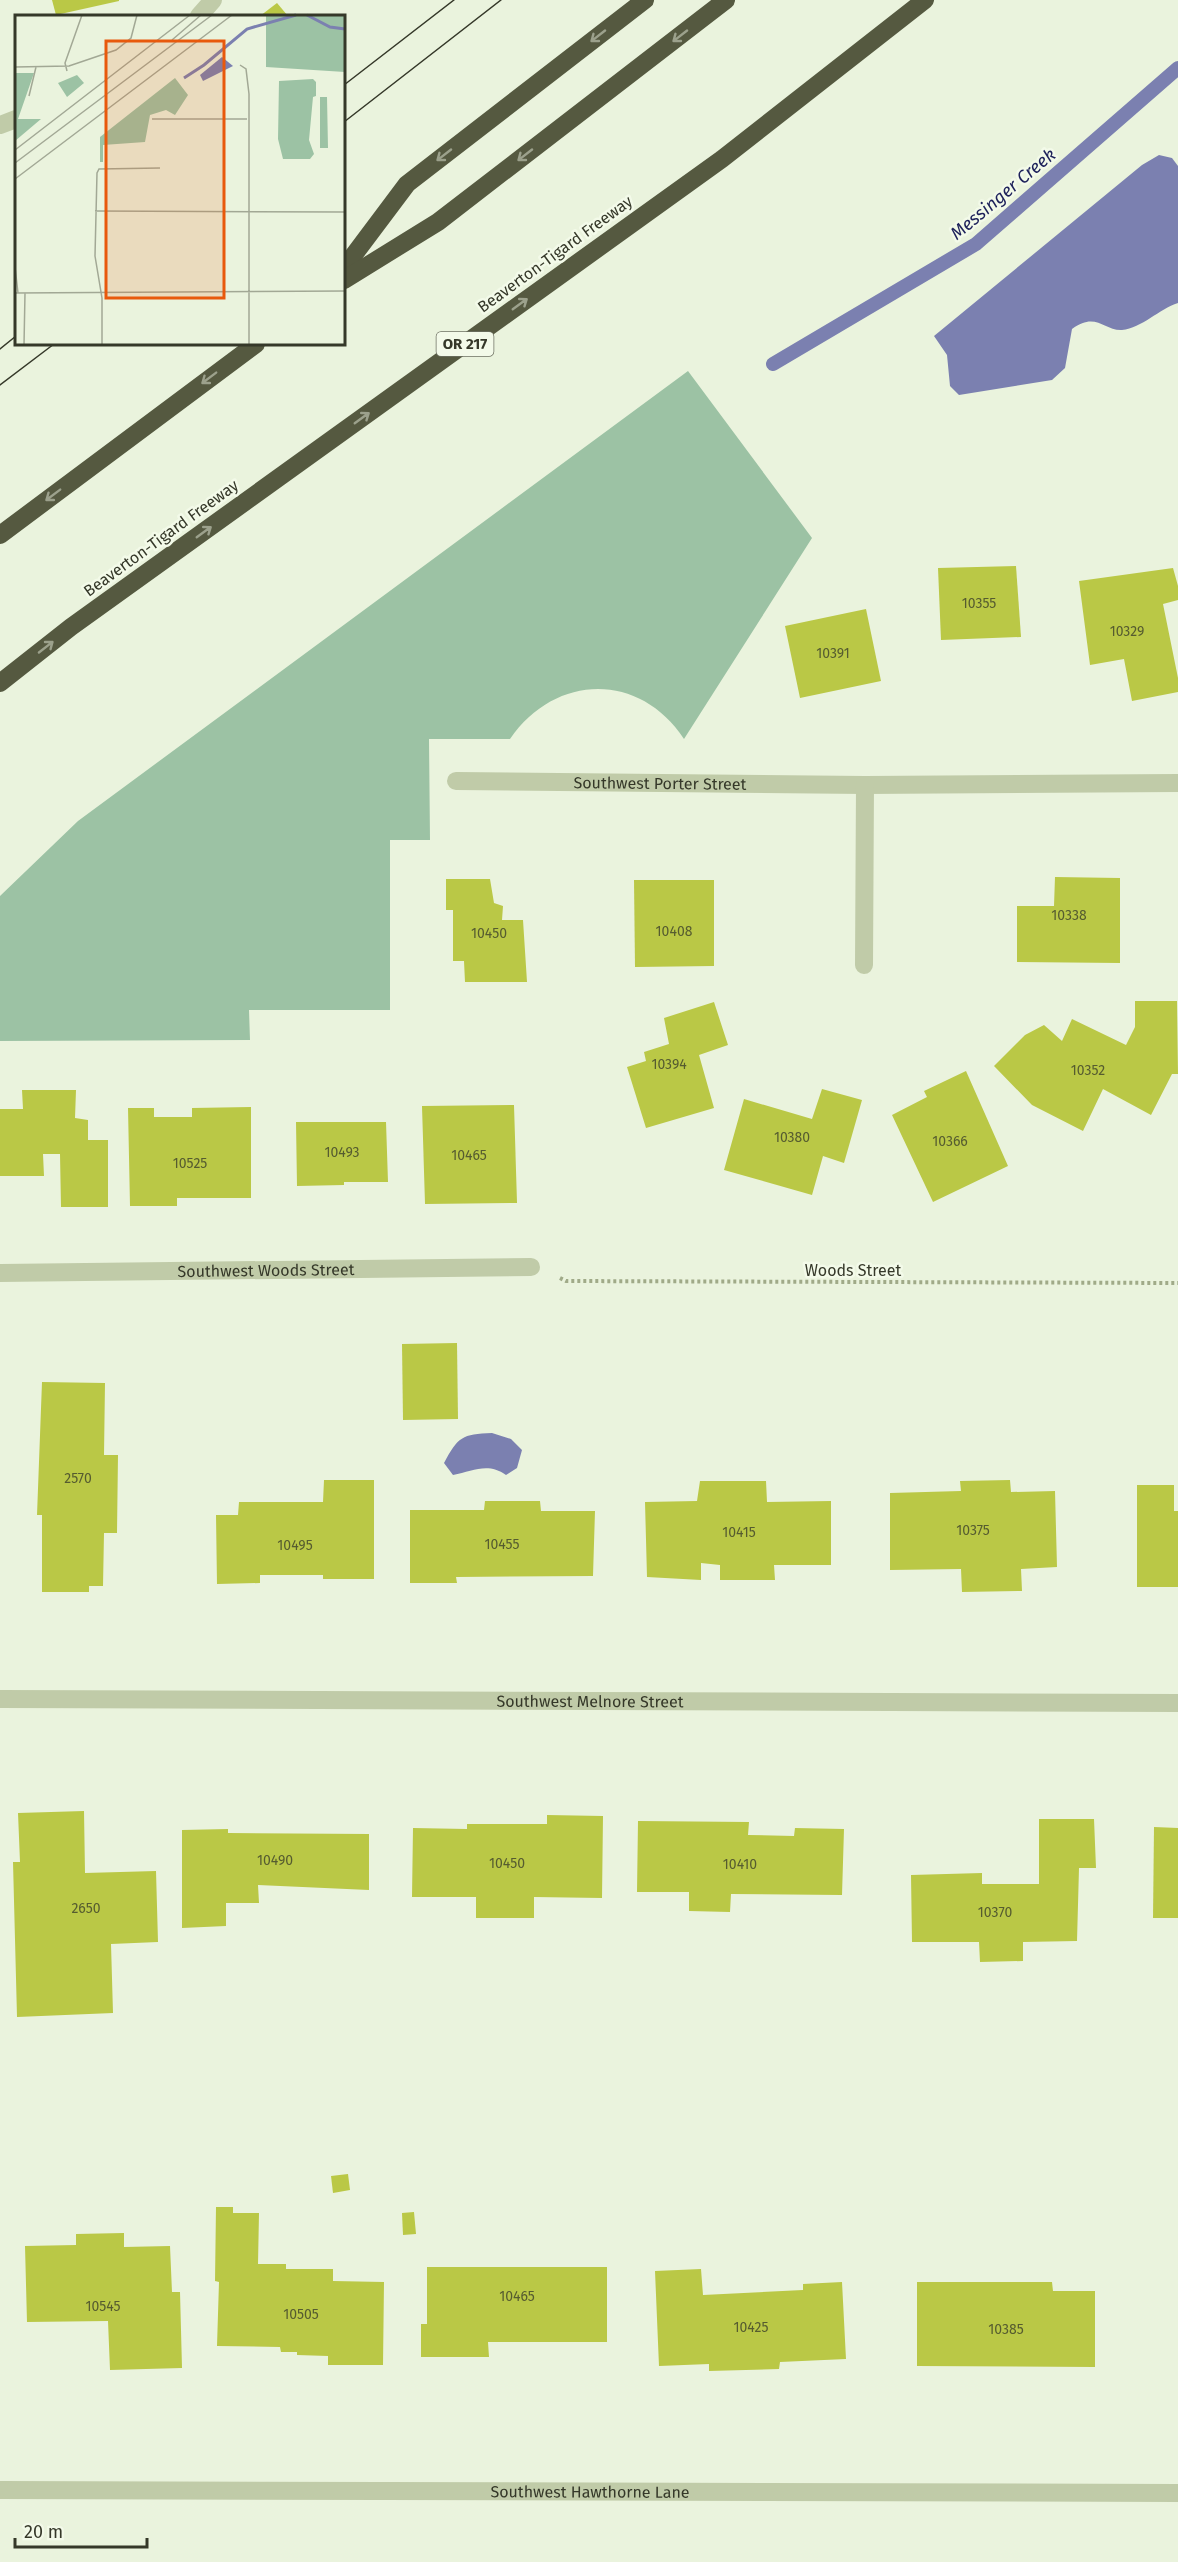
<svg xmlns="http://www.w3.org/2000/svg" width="1178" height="2562" font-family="'Fira Sans',sans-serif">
  <rect width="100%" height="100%" fill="#eaf3dd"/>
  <path fill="#9cc2a4" d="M688,371L812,538L684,739C639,671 555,674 510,739H429L430,840H390V1010H249L250,1040L0,1041V896L78,821Z"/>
  <g fill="#7b80b0">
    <path d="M1159,155L1172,158L1178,166V303C1159,309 1142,328 1122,330C1104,331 1096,311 1072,329L1065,368L1052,380L959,395L950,386L947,355L934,336L1142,165Z"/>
    <path d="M492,1433L511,1439L522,1450L517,1468L506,1475C488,1462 473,1471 453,1475L444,1463C458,1437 462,1434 492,1433Z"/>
  </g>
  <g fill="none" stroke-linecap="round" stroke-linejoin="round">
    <polyline stroke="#7b80b0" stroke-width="14" points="773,364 976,244 1178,68"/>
  </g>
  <g fill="#bac846">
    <polygon points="52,0 119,0 119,1 56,15"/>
    <polygon points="277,3 288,16 260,16"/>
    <polygon points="1016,566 1021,637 941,640 938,568"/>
    <polygon points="1173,568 1178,586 1178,600 1163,604 1178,678 1178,692 1132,701 1124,659 1090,665 1079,581"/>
    <polygon points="866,609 881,681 800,698 785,626"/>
    <polygon points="1055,877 1120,878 1120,963 1017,962 1017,906 1054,906"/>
    <polygon points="446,879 490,879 494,903 503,906 502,920 523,920 527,982 465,982 464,961 453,961 453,910 446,910"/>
    <polygon points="634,880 714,880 714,966 635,967"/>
    <polygon points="1135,1001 1177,1001 1178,1074 1172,1074 1151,1115 1103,1089 1083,1131 1032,1105 994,1066 1025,1035 1044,1025 1062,1041 1072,1019 1126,1045 1135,1027"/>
    <polygon points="714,1002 728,1045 699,1055 714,1108 646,1128 627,1067 646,1061 644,1052 669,1044 664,1018"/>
    <polygon points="966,1071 1008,1166 933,1202 892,1115 927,1097 924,1091"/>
    <polygon points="822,1089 862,1100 844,1163 823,1156 812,1195 724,1170 744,1099 812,1119"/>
    <polygon points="22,1090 76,1090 75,1118 88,1120 88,1140 108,1140 108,1207 61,1207 60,1154 43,1154 44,1176 0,1176 0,1109 23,1109"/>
    <polygon points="514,1105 517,1203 425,1204 422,1106"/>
    <polygon points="251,1107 251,1198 177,1198 177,1206 130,1206 128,1108 154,1108 154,1117 192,1117 192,1108"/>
    <polygon points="296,1122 386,1122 388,1182 344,1182 344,1185 297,1186"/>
    <polygon points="457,1343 458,1419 403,1420 402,1344"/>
    <polygon points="42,1382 105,1383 104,1455 118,1455 117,1533 104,1533 103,1586 89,1586 89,1592 42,1592 42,1515 37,1515"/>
    <polygon points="324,1480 374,1480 374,1579 323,1579 323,1575 260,1575 260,1583 217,1584 216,1515 238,1515 239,1502 323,1502"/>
    <polygon points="1010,1480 1011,1492 1055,1491 1057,1567 1021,1569 1022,1591 962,1592 961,1569 890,1570 890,1493 961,1491 960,1481"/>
    <polygon points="700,1481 766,1481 767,1502 831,1501 831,1565 774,1565 775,1580 720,1580 720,1565 701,1563 701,1580 647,1577 645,1502 697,1501"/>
    <polygon points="1137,1485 1174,1485 1174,1511 1178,1511 1178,1587 1137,1587"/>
    <polygon points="485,1501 540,1501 541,1511 595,1511 593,1576 456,1577 457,1583 410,1583 410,1510 484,1510"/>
    <polygon points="84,1811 85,1873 156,1871 158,1942 111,1944 113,2013 17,2017 13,1862 20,1862 18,1813"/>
    <polygon points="547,1815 603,1816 602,1898 534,1897 534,1918 476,1918 476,1897 412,1897 413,1828 467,1829 467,1824 547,1824"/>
    <polygon points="1039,1819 1094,1819 1096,1868 1079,1868 1077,1941 1023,1942 1023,1961 980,1962 979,1942 912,1942 911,1875 982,1873 982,1884 1039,1884"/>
    <polygon points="638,1821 749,1822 748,1835 794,1836 795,1828 844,1829 842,1895 731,1894 730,1912 689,1911 689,1892 637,1892"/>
    <polygon points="1154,1827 1178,1828 1178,1918 1153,1918"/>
    <polygon points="228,1829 228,1833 369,1834 369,1890 258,1885 259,1903 226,1903 226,1926 182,1928 182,1830"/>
    <polygon points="348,2174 350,2190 333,2193 331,2176"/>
    <polygon points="216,2207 233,2207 233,2213 259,2213 258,2264 286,2264 286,2269 333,2269 333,2281 384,2282 383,2365 328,2365 328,2356 297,2355 297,2352 281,2352 280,2347 217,2346 219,2282 215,2281"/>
    <polygon points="414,2212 416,2234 403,2235 402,2213"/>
    <polygon points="124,2233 124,2247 170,2246 172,2292 180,2292 182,2368 110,2370 108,2321 27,2322 25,2246 76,2245 76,2234"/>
    <polygon points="427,2267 607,2267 607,2342 488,2342 489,2357 421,2357 421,2324 427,2324"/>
    <polygon points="701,2269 703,2295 803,2290 803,2284 842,2282 846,2359 780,2362 779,2369 709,2371 709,2364 659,2366 655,2271"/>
    <polygon points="917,2282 1052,2282 1053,2291 1095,2291 1095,2367 917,2366"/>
  </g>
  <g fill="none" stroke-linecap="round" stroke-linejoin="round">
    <polyline stroke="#a0aa88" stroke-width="4" stroke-dasharray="3 3" stroke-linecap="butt" points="560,1278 566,1281 1178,1283"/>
    <g stroke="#c0cba8" stroke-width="18">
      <polyline points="199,16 213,0"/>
      <polyline points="0,125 16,119"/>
      <path id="s1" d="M456,781L865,785L1178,783"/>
      <polyline points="864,965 865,785"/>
      <path id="s2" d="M0,1273L531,1267"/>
      <path id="s3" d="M0,1699L1178,1703"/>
      <path id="s4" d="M0,2490L1178,2493"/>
    </g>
    <g stroke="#555940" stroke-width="18">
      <polyline points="344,268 407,184 645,0"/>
      <polyline points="344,280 438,222 726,0"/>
      <polyline points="0,535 256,344"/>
      <polyline points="0,683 71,627 722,159 925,0"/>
    </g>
    <g stroke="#353829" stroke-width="1.5">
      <polyline points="344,85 454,0"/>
      <polyline points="344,122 501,0"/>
      <polyline points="0,349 16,336"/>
      <polyline points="0,385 54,344"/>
    </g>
  </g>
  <defs><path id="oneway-shaft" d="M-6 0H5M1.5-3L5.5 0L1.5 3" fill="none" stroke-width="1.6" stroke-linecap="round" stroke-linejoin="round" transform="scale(1.5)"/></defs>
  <g stroke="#9ca18c">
    <use href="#oneway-shaft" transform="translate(598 36) rotate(142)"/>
    <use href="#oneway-shaft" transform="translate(680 36) rotate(142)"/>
    <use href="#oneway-shaft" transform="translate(444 155) rotate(142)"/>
    <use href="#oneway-shaft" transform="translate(525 155) rotate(142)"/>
    <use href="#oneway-shaft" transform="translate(520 304) rotate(-36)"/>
    <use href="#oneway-shaft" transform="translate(209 378) rotate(143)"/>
    <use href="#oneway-shaft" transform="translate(362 418) rotate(-36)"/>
    <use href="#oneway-shaft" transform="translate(53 495) rotate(143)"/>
    <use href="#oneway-shaft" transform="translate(204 532) rotate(-36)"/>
    <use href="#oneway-shaft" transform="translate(46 647) rotate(-38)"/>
  </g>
  <g text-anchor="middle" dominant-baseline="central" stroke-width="5" stroke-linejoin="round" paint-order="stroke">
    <g font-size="14" fill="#565c30">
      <text x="979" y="603">10355</text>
      <text x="1127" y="631">10329</text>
      <text x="833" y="653">10391</text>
      <text x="1069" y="915">10338</text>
      <text x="674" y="931">10408</text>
      <text x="489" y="933">10450</text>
      <text x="669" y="1064">10394</text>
      <text x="1088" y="1070">10352</text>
      <text x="792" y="1137">10380</text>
      <text x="950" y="1141">10366</text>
      <text x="342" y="1152">10493</text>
      <text x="469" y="1155">10465</text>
      <text x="190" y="1163">10525</text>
      <text x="78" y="1478">2570</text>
      <text x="973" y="1530">10375</text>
      <text x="739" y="1532">10415</text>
      <text x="502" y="1544">10455</text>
      <text x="295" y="1545">10495</text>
      <text x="275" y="1860">10490</text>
      <text x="507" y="1863">10450</text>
      <text x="740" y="1864">10410</text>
      <text x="86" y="1908">2650</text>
      <text x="995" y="1912">10370</text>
      <text x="517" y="2296">10465</text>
      <text x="103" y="2306">10545</text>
      <text x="301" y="2314">10505</text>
      <text x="751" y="2327">10425</text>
      <text x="1006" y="2329">10385</text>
    </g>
    <rect fill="#f3fae9" stroke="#6e7263" stroke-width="1.5" x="436.5" y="332" width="57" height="24" rx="4.5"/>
    <g font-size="15" font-weight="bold" fill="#353829">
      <text x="465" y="344">OR 217</text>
    </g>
    <g font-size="16" fill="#353829" stroke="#f3fae9">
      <text transform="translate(555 254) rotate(-36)">Beaverton-Tigard Freeway</text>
      <text transform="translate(161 538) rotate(-36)">Beaverton-Tigard Freeway</text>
      <text stroke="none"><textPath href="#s1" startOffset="204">Southwest Porter Street</textPath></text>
      <text stroke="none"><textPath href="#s2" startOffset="266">Southwest Woods Street</textPath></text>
      <text x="853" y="1270">Woods Street</text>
      <text stroke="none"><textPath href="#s3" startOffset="590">Southwest Melnore Street</textPath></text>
      <text stroke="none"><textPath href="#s4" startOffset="590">Southwest Hawthorne Lane</textPath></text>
    </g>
    <g font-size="18" font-style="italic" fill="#1d215a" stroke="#f3fae9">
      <text transform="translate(1003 194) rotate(-40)">Messinger Creek</text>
    </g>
  </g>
  <g transform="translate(15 15)">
    <rect width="330" height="330" fill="#eaf3dd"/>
    <path d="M251,0H330V57L251,52ZM0,58H19L3,104H26L0,126ZM62,60L69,68L52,82L43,68ZM160,63L173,80L160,100L151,95L135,100L130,127L88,130V147H85V122ZM298,64L301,67V81L298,82L294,125L299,139L295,144H268L263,124L264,66ZM305,82H312L313,133H305Z" fill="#9cc2a4"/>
    <path d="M207,42L218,51L188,66L185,60Z" fill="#7b80b0"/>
    <path fill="none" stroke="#7b80b0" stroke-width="3" d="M292,0L315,12L330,14M169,63L189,50L232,14L281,0"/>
    <path fill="none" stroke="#a2a895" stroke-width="1.5" d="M157,25L186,0M225,50L231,54L234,79V330M0,52L54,51L101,35L116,23L122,0M52,56L50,48L67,0M14,81L21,52M137,104H232M0,135L175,0M0,148L197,0M0,164L217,0M80,196L330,197M0,252L3,278M0,278L330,276M9,330L10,278M87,330V283L80,241L82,158L84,154L145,153"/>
    <path fill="#e8590c" fill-opacity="0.15" stroke="#e8590c" stroke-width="3" d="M91,26H209V283H91Z"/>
    <rect width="330" height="330" fill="none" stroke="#353829" stroke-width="3"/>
  </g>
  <path d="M15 2538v9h132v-9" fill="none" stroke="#353829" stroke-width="3"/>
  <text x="24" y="2538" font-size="18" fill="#353829" stroke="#f3fae9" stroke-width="4.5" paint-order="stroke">20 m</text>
</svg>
